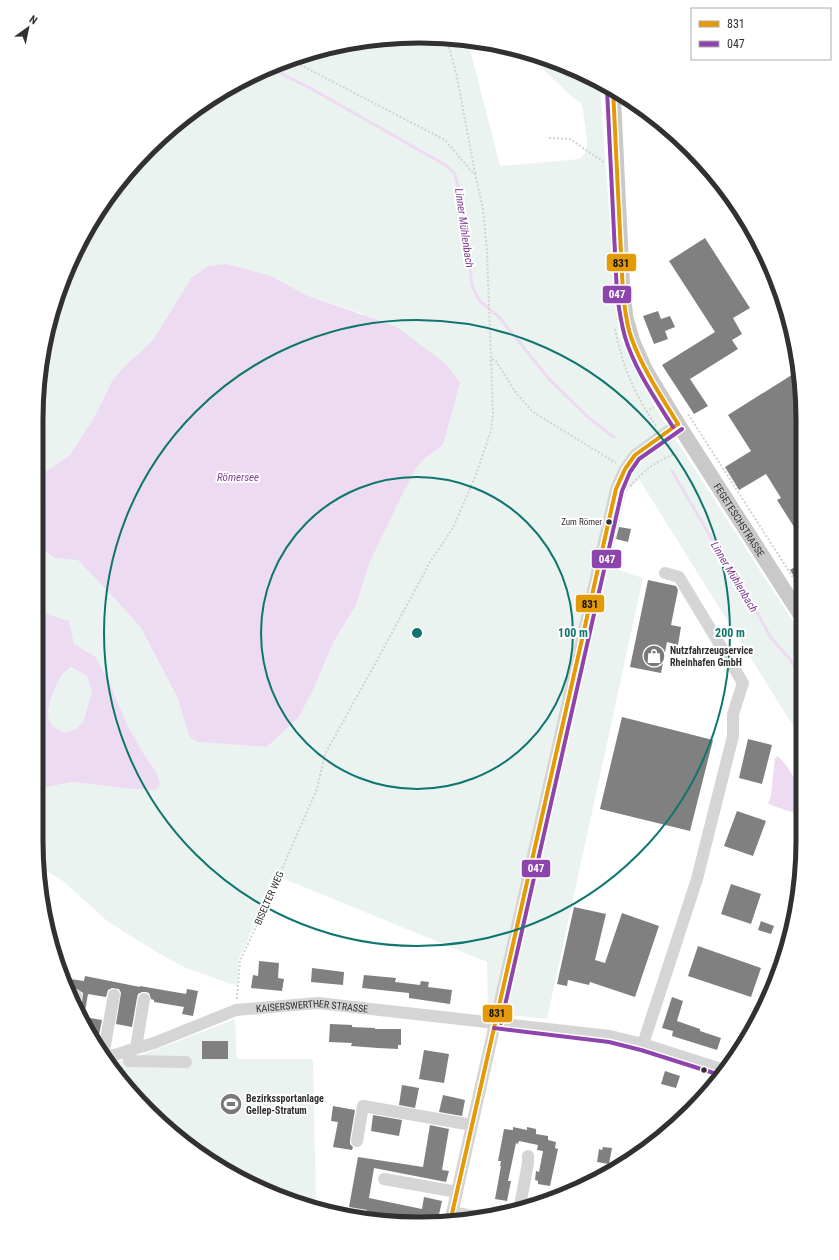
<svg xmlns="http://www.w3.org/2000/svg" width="839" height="1260" font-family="'Roboto Condensed',sans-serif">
  <rect width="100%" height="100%" fill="#fff"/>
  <g fill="#ebf3f1">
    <polygon points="395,37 470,39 469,45 500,166 580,159 587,151 587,138 582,104 571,96 526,53 543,56 600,83 605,158 619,335 652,403 801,634 800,737 639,479 626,493 610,567 643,578 547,1019 488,1013 487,962 277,876 239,959 237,986 186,968 158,953 107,921 63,881 40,867 36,840 36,789 73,782 131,789 156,772 142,751 127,724 110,684 96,657 74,644 68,621 50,615 38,608 38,547 55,558 78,559 117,601 141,628 177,697 190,738 198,742 267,747 299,717 314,688 333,643 356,605 369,564 404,491 417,467 425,458 442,446 363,314 306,295 271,276 191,278 153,340 125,366 106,392 93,419 70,455 39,476 39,369 75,250 131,166 186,115 250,75 306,54 312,57 315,51 320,49"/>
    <path d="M72,667L87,676L92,692L83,722L76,729L65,733C60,730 52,727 50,722C44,711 55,684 62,675C64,672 68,669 72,667Z"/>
    <polygon points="235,1019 237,1059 313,1059 316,1205 273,1195 186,1145 110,1064 147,1053"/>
  </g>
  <g fill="#eddbf2" fill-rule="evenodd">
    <polygon points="227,264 271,276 306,295 397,327 446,364 460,383 444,441 442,446 425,458 417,467 404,491 369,564 356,605 333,643 314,688 299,717 267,747 198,742 190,738 177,697 141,628 117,601 78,560 55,558 38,547 39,476 70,455 93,419 112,381 125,366 153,340 191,278 208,266"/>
    <path d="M38,608L50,615L69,621L74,644L96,657L110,684L127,724L142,751L156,772L160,784L156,790L131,789L73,782L36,789ZM71,667L87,676L92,692L83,722L76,729L65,733C60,730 52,727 50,722C44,711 55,685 62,675C64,672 68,669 71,667Z"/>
    <polygon points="778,756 786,765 800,787 800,815 768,804 771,795 775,758"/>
  </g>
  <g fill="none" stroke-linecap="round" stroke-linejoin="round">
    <g stroke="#eddbf2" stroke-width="3">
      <polyline points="270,68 310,88 447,166 455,174 461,198 472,286 479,300 500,318 549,379 589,418 614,437"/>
      <polyline points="672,471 736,580 751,601 771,638 790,659 801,679"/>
    </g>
  </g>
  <g fill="#808080">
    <polygon points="705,238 750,308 733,318 742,334 732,340 738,349 690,379 708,406 694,414 662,365 715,332 669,261"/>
    <polygon points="658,311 661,319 670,316 675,327 665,331 668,339 654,344 643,316"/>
    <polygon points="798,371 802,395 801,538 777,500 781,498 766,474 739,490 725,467 751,451 728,415"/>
    <polygon points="619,527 631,529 628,542 616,539"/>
    <polygon points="801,563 801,587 790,570"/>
    <polygon points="648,580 676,586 678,590 671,625 681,627 678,645 667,642 661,673 630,667"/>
    <polygon points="622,717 713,740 690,831 600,809"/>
    <polygon points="748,739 772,745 762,784 739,778"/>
    <polygon points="737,811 766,821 753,856 724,846"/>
    <polygon points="731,884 761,894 751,924 721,914"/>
    <polygon points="574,907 606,914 595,960 605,963 622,913 659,926 635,997 590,982 589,985 568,980 567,986 557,984"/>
    <polygon points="761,921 774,926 771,934 758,930"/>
    <polygon points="698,946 761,968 751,997 688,976"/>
    <polygon points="259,961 279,963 278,978 284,979 282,991 251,988 253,975 258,976"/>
    <polygon points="312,968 344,972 343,985 311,982"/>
    <polygon points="364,975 396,978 395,982 420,985 421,981 429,982 428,987 452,990 450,1004 409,998 409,993 362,988"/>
    <polygon points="85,976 140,987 140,986 186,994 187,989 198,991 193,1016 182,1014 184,1007 154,1002 154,1000 151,999 149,993 146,992 142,992 138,994 137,998 132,1027 116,1024 121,993 119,989 112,988 108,990 106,997 88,994 84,1017 102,1020 98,1040 94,1040 78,1008 82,1003 83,993 77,989 70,991 63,978 84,981"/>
    <polygon points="672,997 683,1001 677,1021 700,1029 700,1031 721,1038 717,1050 672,1036 673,1031 662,1028"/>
    <polygon points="330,1024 352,1025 352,1027 375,1028 375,1029 401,1029 401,1045 398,1045 398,1049 378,1048 351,1046 352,1043 329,1042"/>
    <rect x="202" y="1041" width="26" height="18"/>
    <polygon points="424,1050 449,1054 444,1083 419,1079"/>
    <polygon points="665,1071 680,1076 676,1088 661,1084"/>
    <polygon points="402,1085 419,1088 415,1108 399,1105"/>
    <polygon points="443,1095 465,1100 462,1116 439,1112"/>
    <polygon points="333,1106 355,1110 350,1140 350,1144 353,1147 352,1150 333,1147 338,1122 331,1121"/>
    <polygon points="373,1115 402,1120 399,1136 371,1131"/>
    <polygon points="430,1125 449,1129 442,1170 449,1171 446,1182 374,1168 369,1198 422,1209 424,1197 442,1201 438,1219 410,1222 366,1213 367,1210 349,1207 358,1157 423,1167"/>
    <polygon points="513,1127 527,1130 527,1127 536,1129 536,1134 548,1136 548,1140 556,1142 555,1148 558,1149 550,1186 538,1184 538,1181 535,1180 536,1171 539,1172 543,1151 537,1150 538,1145 519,1141 518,1144 516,1143 508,1181 511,1181 507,1201 495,1199 501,1166 500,1166 501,1161 498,1161 504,1129 513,1130"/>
    <polygon points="603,1147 612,1148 609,1164 597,1162 599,1149 602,1150"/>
  </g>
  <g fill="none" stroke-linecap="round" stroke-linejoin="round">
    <g stroke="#d2d2d2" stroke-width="2" stroke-dasharray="2 2" stroke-linecap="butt">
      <polyline points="447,39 457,77 475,173"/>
      <polyline points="549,138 570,139 605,163"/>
      <path d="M615,329C622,365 635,396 657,427"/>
      <polyline points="492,359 496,361 516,393 533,412 616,463"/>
      <polyline points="646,412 654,407"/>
      <polyline points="688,414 801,590"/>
      <path d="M630,486C645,470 653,463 674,454L668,444"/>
      <polyline points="237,999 240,961 263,912 317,789 325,754 380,655 430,562 453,528 475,477 491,431 493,413 487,251 483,209 475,173 472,172 445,140 291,60"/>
    </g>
    <g stroke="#d5d5d5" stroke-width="12">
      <polyline points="75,1002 76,996"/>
      <polyline points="643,1044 697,879 733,736 733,714 743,683 679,577 665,573"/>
      <polyline points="136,1048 144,999"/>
      <polyline points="129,1050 129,1061 186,1062"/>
      <polyline points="103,1056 114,995"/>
      <path id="s1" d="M104,1058L154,1043L236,1010L318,1003L610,1036L643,1044L724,1070"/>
      <polyline points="357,1141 363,1106 472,1125"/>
      <polyline points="384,1179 457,1192"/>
      <polyline points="519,1211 528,1163 528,1156"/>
      <polyline points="452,1212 472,1216"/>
      <polyline points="451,1218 616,489 625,469 635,455 678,424"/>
    </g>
    <path stroke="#c9c9c9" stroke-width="15" id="s2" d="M613,89L623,294L626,318L633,342L646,371L678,424L801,616"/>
    <g stroke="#fff" stroke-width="7">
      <g id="bus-1">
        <path d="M613,89L623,294C625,308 626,323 631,337C642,368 661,396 678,424"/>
        <polyline points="451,1218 616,489 625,469 635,455 678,424"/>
      </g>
    </g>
    <g stroke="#fff" stroke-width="7">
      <g id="bus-2">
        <path d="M607,89L617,294C619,309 621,323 625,337C635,370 655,398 673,427"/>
        <polyline points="501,1023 622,491 630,472 639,459 682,429"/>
        <polyline points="494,1028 609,1042 641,1050 720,1075"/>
      </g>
    </g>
    <use href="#bus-1" stroke="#e39a05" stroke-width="4"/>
    <use href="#bus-2" stroke="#8e44ad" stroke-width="4"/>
  </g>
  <g fill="none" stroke="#0f766e" stroke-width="2">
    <circle cx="417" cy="633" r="156"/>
    <circle cx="417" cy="633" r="313"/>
  </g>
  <defs>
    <g id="shop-disc" transform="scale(1.15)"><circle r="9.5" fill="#797979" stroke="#fff"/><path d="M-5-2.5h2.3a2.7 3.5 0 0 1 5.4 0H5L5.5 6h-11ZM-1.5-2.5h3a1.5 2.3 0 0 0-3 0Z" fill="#fff"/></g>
    <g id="stadium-disc" transform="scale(1.15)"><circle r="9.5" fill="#797979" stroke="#fff"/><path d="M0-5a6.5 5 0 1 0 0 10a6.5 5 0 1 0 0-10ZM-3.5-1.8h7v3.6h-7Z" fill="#fff"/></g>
  </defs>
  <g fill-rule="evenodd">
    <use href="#shop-disc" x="654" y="656"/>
    <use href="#stadium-disc" x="231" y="1104"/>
  </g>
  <g fill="#313131" stroke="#fff" stroke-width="1.5">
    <circle cx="609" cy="522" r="3.5"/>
    <circle cx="704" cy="1070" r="3.5"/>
  </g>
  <g text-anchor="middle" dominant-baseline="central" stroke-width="4" stroke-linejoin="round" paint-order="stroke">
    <g font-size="9" fill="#313131" stroke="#fff" text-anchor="end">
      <text x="602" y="522">Zum Römer</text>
    </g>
    <g font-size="10" fill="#313131" stroke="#fff">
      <text stroke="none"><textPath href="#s2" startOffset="462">FEGETESCHSTRASSE</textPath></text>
      <text transform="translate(269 898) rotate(-66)">BISELTER WEG</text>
      <text stroke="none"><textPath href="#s1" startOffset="217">KAISERSWERTHER STRASSE</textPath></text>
    </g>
    <g font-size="10" font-weight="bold" fill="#313131" stroke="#fff" text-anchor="start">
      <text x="670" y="650">Nutzfahrzeugservice<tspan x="670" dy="12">Rheinhafen GmbH</tspan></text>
      <text x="246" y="1098">Bezirkssportanlage<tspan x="246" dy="12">Gellep-Stratum</tspan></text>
    </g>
    <g font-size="11" font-style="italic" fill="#7f3e94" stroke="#fff">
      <text transform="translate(464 228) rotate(82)">Linner Mühlenbach</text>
      <text x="238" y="477">Römersee</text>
      <text transform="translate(734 577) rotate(59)">Linner Mühlenbach</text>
    </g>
  </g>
  <path d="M0 0H839V1260H0ZM419 43H420A376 376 0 0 1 796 419V841A376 376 0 0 1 420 1217H419A376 376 0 0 1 43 841V419A376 376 0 0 1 419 43Z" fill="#fff" fill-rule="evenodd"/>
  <path fill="none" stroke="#313131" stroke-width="5" d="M419 43H420A376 376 0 0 1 796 419V841A376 376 0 0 1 420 1217H419A376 376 0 0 1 43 841V419A376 376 0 0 1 419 43Z"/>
  <circle cx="417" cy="633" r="6" fill="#0f766e" stroke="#fff" stroke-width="2"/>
  <g font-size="12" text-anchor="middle" font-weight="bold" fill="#0f766e" stroke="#fff" stroke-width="4" stroke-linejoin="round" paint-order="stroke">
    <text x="573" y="637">100 m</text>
    <text x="730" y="637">200 m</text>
  </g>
  <g stroke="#fff" stroke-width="1.5">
    <rect x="606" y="253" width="31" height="19" rx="4" fill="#e39a05"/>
    <rect x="602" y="285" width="30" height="19" rx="4" fill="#8e44ad"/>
    <rect x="591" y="549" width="31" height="20" rx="4" fill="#8e44ad"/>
    <rect x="575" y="594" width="30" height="19" rx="4" fill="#e39a05"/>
    <rect x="521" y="859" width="30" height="19" rx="4" fill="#8e44ad"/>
    <rect x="482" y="1004" width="31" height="19" rx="4" fill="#e39a05"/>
  </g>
  <g font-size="11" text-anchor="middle" font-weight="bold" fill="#fff">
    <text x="617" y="298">047</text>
    <text x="607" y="563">047</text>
    <text x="536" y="872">047</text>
  </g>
  <g font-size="11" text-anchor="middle" font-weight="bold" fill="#111">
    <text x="621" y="267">831</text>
    <text x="590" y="608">831</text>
    <text x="497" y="1017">831</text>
  </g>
  <rect x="691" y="8" width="140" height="52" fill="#ffffff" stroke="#adadad"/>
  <rect x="699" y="21" width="20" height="6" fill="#e39a05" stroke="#adadad"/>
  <text x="727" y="28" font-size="12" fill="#313131">831</text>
  <rect x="699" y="41" width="20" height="6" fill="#8e44ad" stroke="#adadad"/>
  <text x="727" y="48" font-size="12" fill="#313131">047</text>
  <g transform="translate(28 28) rotate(33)" stroke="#ffffff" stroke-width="3" paint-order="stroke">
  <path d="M0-3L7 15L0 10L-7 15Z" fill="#313131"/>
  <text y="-6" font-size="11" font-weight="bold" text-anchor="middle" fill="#313131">N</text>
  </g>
</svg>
